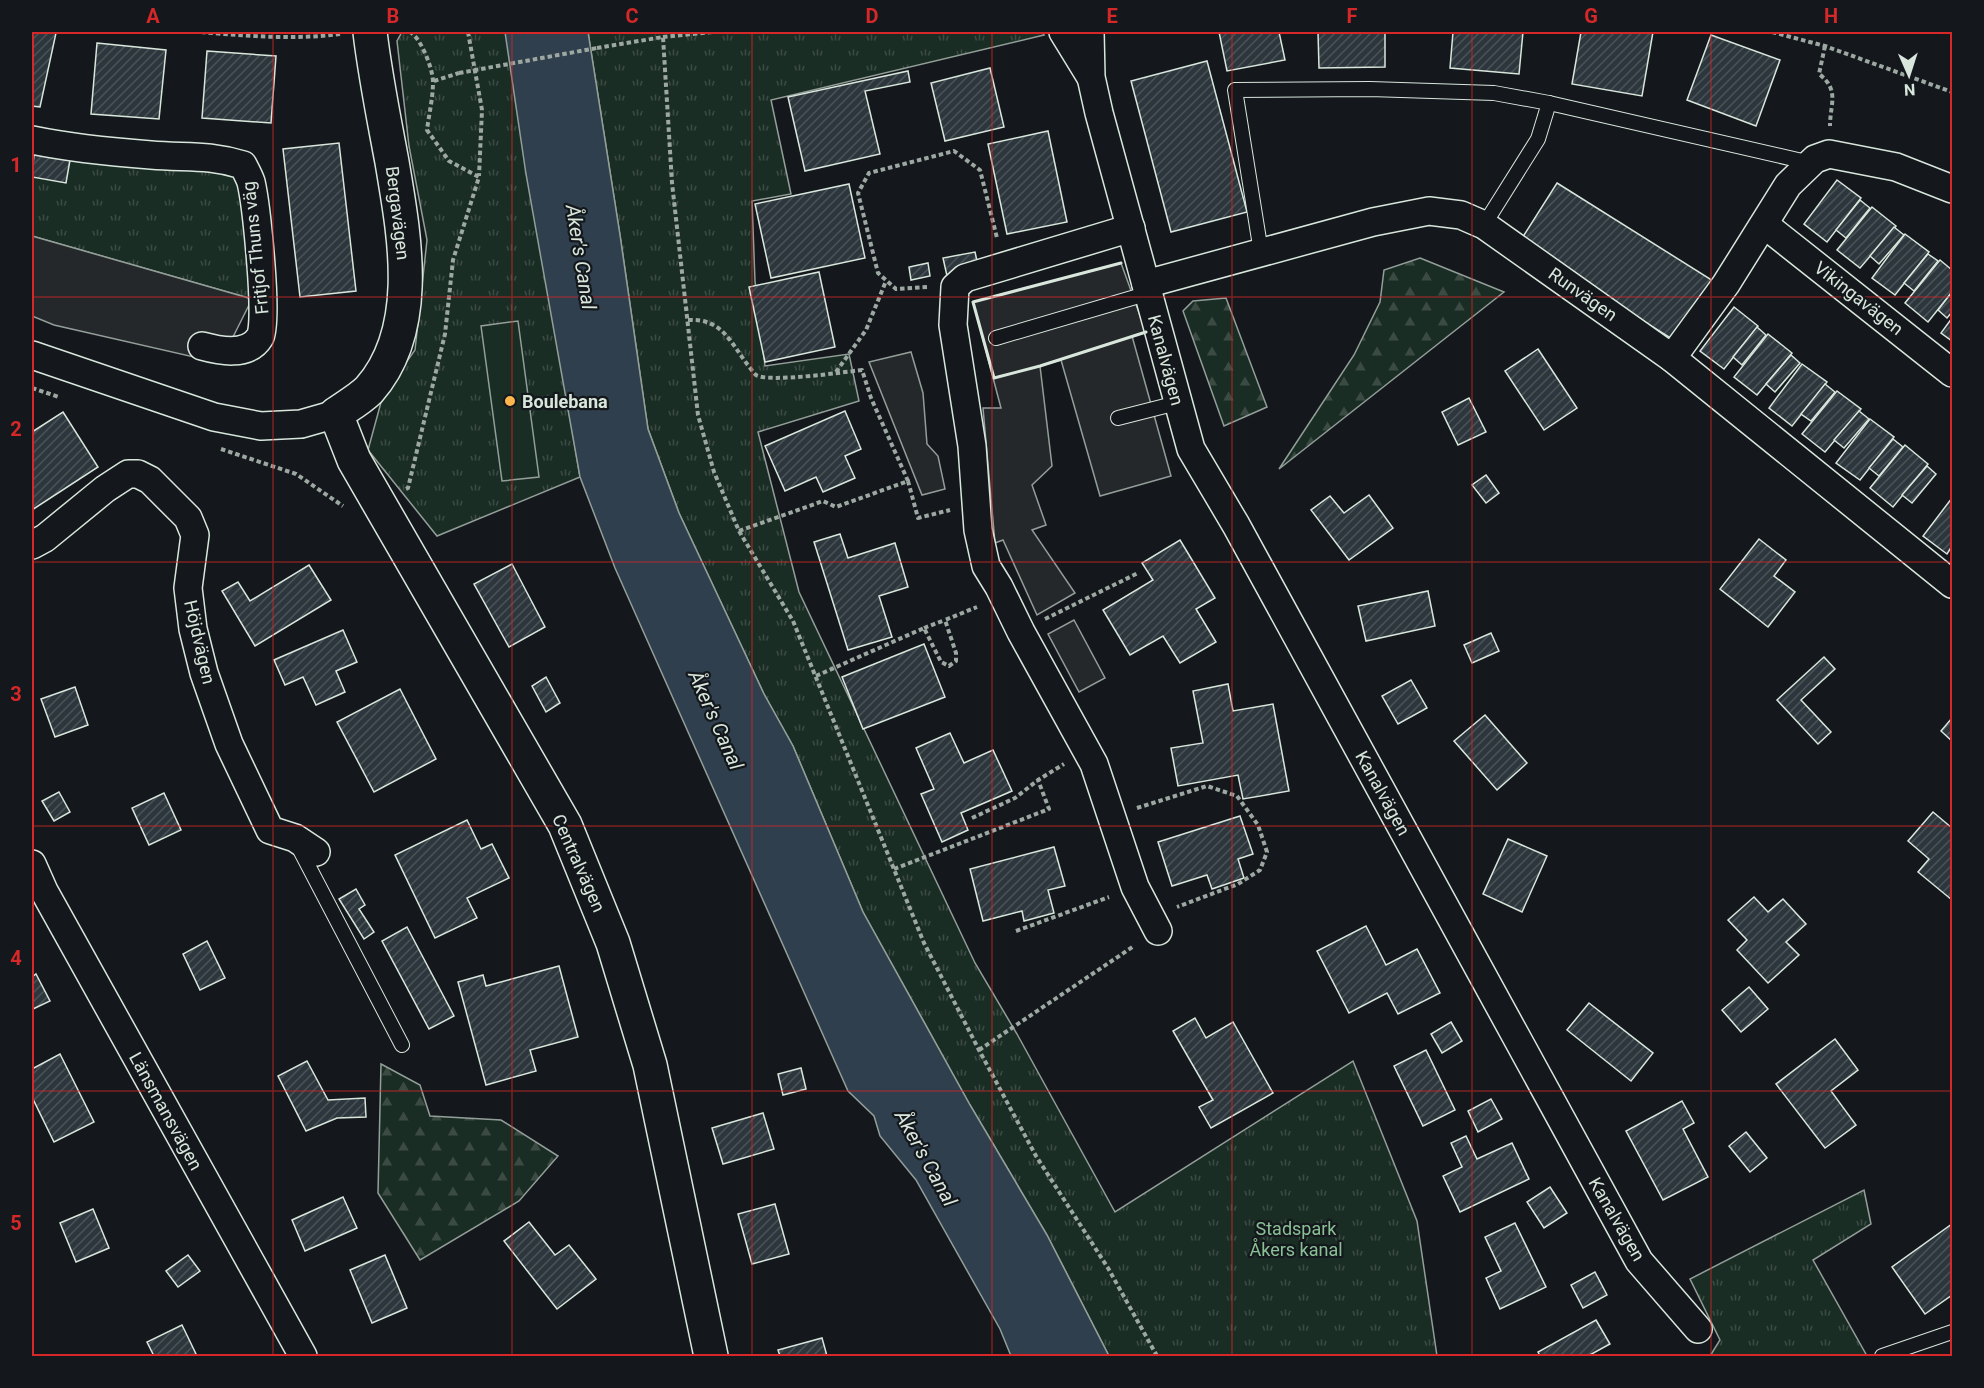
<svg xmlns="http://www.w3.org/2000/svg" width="1984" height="1388" font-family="Roboto,sans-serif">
  <defs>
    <pattern id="forest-firs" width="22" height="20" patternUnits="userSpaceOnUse" patternTransform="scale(1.5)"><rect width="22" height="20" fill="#1a2d24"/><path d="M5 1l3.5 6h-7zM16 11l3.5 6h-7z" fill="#3b4b43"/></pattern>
    <pattern id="park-tufts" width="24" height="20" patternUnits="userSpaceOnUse" patternTransform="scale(1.5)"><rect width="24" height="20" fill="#1a2d24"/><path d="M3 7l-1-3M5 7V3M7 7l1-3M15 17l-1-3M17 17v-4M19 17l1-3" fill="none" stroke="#3b4b43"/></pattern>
    <pattern id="building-hatch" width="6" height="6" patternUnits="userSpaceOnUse" patternTransform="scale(1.5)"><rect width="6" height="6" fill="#2c363c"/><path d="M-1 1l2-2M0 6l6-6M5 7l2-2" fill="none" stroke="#4a5358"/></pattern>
  </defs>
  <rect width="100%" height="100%" fill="#14181c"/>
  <g fill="url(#forest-firs)" stroke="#939e99" stroke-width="1.5">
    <polygon points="1420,258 1504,292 1279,469 1354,355 1380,302 1384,270"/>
    <polygon points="1226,298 1267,407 1224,426 1183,311 1193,301"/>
    <polygon points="381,1064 420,1085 430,1116 501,1120 558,1156 519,1201 420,1260 378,1193"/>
  </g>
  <g fill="url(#park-tufts)" stroke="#939e99" stroke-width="1.5">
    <polygon points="402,32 506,32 580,477 437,536 368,450 383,395 415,350 427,240 409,146 397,41"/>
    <polygon points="588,32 1042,32 1044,35 771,100 791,194 752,201 755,281 765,366 849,354 859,401 758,432 799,592 975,963 1017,1034 1115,1212 1353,1061 1417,1221 1437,1356 1109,1356 1047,1235 970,1105 863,912 793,746 764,694 679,513 648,429 620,235"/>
    <polygon points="32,147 232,171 244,194 252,299 32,236"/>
    <polygon points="1864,1190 1871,1224 1813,1260 1867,1356 1710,1356 1720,1340 1690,1279"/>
  </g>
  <polygon fill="#1a2d24" stroke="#939e99" stroke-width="1.5" points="518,321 539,477 502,481 481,326"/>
  <g fill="#24282b" stroke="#939e99" stroke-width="1.5">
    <polygon points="32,236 252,299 220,363 54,325 32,316"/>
    <polygon points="1121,263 1146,332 1132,336 1171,476 1100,496 1061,360 1040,366 1052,466 1032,485 1046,525 1032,530 1075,593 1037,615 1003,540 995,543 983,408 1001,408 973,302"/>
    <polygon points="911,352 923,393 927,444 938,456 945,489 922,495 869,362"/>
    <polygon points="1074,620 1105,678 1079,692 1048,634"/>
  </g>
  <polygon fill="#2f3f4d" stroke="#939e99" stroke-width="1.5" points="505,32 588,32 620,235 648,429 679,513 764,694 793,746 863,912 970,1105 1047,1235 1109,1356 1011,1356 1000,1329 916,1180 880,1136 874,1116 848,1091 615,568 580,477 526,174"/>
  <g fill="url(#building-hatch)" stroke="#d8e6dc" stroke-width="1.5">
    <polygon points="32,32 56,33 40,107 32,106"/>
    <polygon points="1219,32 1279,32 1285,60 1227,71"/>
    <polygon points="1318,32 1385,32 1385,67 1319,68"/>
    <polygon points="1453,32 1523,32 1519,74 1450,68"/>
    <polygon points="1581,32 1653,32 1642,96 1572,84"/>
    <polygon points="1711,35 1780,60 1756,126 1687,100"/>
    <polygon points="97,43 166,50 159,119 91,114"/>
    <polygon points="207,51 276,56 271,123 202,118"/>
    <polygon points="1207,61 1247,212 1171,232 1131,81"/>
    <polygon points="990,68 1004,127 945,141 931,83"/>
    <polygon points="908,71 910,82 865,91 880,154 805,171 788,97"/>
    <polygon points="1048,131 1067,222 1007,234 988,144"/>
    <polygon points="339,143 356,291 300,297 283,149"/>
    <polygon points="34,154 70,160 66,183 32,177"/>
    <polygon points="1837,180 1861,198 1827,242 1804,224"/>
    <polygon points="1557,183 1718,284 1680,344 1519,243"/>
    <polygon points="849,184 865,258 771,278 755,204"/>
    <polygon points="1860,200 1870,208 1846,238 1836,230"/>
    <polygon points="1872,207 1896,226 1860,268 1837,250"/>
    <polygon points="1894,227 1904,235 1879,264 1870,256"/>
    <polygon points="1905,234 1929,252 1895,295 1872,278"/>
    <polygon points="975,252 979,270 947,276 943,258"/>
    <polygon points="1928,254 1938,261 1914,291 1904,283"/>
    <polygon points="1940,260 1952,270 1952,292 1928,322 1905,303"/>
    <polygon points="928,263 930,276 911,280 909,267"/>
    <polygon points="819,272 835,347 765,362 749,287"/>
    <polygon points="1952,292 1952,312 1947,318 1938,310"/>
    <polygon points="1734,307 1758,326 1724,369 1700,351"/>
    <polygon points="1952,318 1952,341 1941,333"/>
    <polygon points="1757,327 1766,335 1742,365 1733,357"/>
    <polygon points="1768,334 1792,353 1757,395 1734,377"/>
    <polygon points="1538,349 1577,408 1544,430 1505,371"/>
    <polygon points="1791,355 1800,363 1775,392 1766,384"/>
    <polygon points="1802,364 1827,382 1792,426 1769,408"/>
    <polygon points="1825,384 1835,392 1811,421 1801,414"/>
    <polygon points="1837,391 1861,409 1825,452 1802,434"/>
    <polygon points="1469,398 1486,432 1458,445 1442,412"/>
    <polygon points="845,411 861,449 845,456 855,478 823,492 816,477 785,491 765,446"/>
    <polygon points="1859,411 1869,419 1844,448 1834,440"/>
    <polygon points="63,412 98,467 32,510 32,432"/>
    <polygon points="1870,419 1894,437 1860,480 1836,463"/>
    <polygon points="1893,439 1903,447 1879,476 1869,468"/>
    <polygon points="1905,445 1928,464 1893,507 1870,488"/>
    <polygon points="1927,466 1936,474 1912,503 1902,495"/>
    <polygon points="1486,475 1499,493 1486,503 1472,485"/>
    <polygon points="1369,495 1393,528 1349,560 1311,510 1330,496 1344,513"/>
    <polygon points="1952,498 1952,546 1947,554 1923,536"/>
    <polygon points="840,534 848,558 895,543 908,587 879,596 892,637 848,650 814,542"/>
    <polygon points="1759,539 1786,560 1774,576 1795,592 1768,627 1720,589"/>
    <polygon points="1180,540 1215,598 1196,609 1216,642 1180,663 1163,636 1130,655 1103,610 1153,580 1142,563"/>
    <polygon points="512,564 545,627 509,647 474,584"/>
    <polygon points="309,565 331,600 255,646 222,591 238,582 250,601"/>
    <polygon points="1428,591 1435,626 1366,641 1358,606"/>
    <polygon points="343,630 357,662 336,671 345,692 316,705 303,677 285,685 274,660"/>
    <polygon points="1491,633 1499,651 1472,663 1464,645"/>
    <polygon points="924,644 945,697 863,729 842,677"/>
    <polygon points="1824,657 1835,669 1801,700 1831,732 1818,744 1777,700"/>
    <polygon points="546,677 560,703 546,712 532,686"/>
    <polygon points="1411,680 1427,708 1398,724 1382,696"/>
    <polygon points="1228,684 1233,711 1273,704 1289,791 1243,799 1238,775 1178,786 1171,748 1203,743 1193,691"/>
    <polygon points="75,687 88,725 55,737 41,699"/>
    <polygon points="400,689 436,759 374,792 337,722"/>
    <polygon points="1485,715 1527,763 1497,790 1454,741"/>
    <polygon points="1952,718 1952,741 1941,731"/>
    <polygon points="950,733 964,763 993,750 1012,791 961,813 968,830 942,842 921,794 934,789 916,748"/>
    <polygon points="59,792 70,812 54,821 42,801"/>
    <polygon points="164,793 181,830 149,845 132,808"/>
    <polygon points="1933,812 1952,828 1952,900 1918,872 1929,859 1908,841"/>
    <polygon points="1240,816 1253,854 1238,859 1244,878 1212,889 1207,875 1172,886 1158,842"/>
    <polygon points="467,820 481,849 492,844 509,878 467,898 477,918 435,938 395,855"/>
    <polygon points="1508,839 1547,856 1522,912 1483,894"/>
    <polygon points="1054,847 1065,886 1048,890 1054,913 1024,921 1022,911 983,921 970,869"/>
    <polygon points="356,889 365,905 359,909 374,932 364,939 339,899"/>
    <polygon points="1754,897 1768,912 1783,899 1806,924 1786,942 1799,955 1768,983 1737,950 1747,940 1728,920"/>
    <polygon points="1366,926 1386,965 1417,949 1440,993 1398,1014 1387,993 1349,1013 1317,951"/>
    <polygon points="407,927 454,1016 429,1029 382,941"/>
    <polygon points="207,941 225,978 200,990 183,954"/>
    <polygon points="559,966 578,1037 530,1050 536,1071 486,1085 458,982 483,975 486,986"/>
    <polygon points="36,974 50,1001 33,1009 32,977"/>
    <polygon points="1749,987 1768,1009 1741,1032 1722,1010"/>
    <polygon points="1589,1003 1653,1053 1631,1081 1567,1030"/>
    <polygon points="1195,1018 1206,1038 1233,1022 1273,1093 1211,1128 1199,1107 1213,1100 1173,1031"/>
    <polygon points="1451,1022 1462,1041 1442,1053 1431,1034"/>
    <polygon points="1835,1039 1858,1070 1831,1091 1856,1125 1825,1148 1776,1084"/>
    <polygon points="1426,1050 1455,1110 1423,1126 1394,1066"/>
    <polygon points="60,1054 94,1122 54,1142 32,1097 32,1069"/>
    <polygon points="307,1061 328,1100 365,1098 366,1117 337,1118 306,1131 278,1076"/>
    <polygon points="801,1068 806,1089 783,1095 778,1074"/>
    <polygon points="1491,1099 1502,1119 1478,1132 1468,1111"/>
    <polygon points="1682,1101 1694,1123 1683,1129 1708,1177 1663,1200 1626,1131"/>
    <polygon points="763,1113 774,1149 723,1164 712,1128"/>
    <polygon points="1746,1132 1767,1158 1750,1172 1729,1146"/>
    <polygon points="1466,1136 1477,1159 1512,1143 1529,1179 1460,1212 1443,1176 1462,1167 1451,1143"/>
    <polygon points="1550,1187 1567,1213 1544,1228 1527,1202"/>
    <polygon points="343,1197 357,1228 305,1251 292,1220"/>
    <polygon points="775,1204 789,1254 752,1264 738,1214"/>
    <polygon points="93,1209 109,1248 76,1262 60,1223"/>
    <polygon points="529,1222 555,1255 569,1245 596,1279 557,1309 504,1241"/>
    <polygon points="1515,1223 1546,1287 1500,1309 1486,1278 1501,1271 1485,1237"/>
    <polygon points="1952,1224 1952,1295 1925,1314 1892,1267"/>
    <polygon points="188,1255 200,1271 178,1287 166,1271"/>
    <polygon points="385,1255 407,1308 372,1323 350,1270"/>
    <polygon points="1595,1272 1607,1295 1583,1308 1571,1285"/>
    <polygon points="1596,1320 1610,1344 1588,1356 1540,1356 1538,1352"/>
    <polygon points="182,1325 197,1356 154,1356 147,1342"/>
    <polygon points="822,1338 827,1356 780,1356 778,1350"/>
  </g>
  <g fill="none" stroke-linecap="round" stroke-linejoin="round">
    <g stroke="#d8e6dc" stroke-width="16">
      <g id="lane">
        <polyline points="1484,225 1538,139 1549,103"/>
        <polyline points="1261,252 1235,90 1370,89 1494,93 1549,103 1811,163"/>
        <polyline points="996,338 1149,293"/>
        <polyline points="1118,418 1177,403"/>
        <polyline points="299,848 402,1045"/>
        <polyline points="1882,1356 1952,1332"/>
      </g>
    </g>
    <g stroke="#d8e6dc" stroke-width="30">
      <g id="street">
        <polyline points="1063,32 1090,76"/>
        <polyline points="1090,32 1091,77 1099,113 1191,449 1236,525 1639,1261 1698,1329"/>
        <path d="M32,140C71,148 111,152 151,155C186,158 208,154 243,165C246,171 249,176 251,182C256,203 269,323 260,337C248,357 220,351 202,346"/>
        <polyline points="1765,225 1952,373"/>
        <polyline points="1131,228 965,278 955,287 953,325 972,446 978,530 986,566 999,587 1021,632 1094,764 1135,887 1158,931"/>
        <polyline points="1146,284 1373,222 1429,211 1461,215 1484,225 1672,358 1952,584"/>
        <polyline points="32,355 214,417 261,426 301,424 336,414"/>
        <polyline points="1672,358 1726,284 1788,185 1815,159 1829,154 1896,167 1952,189"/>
        <polyline points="32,545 45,538 105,489 128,474 138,474 150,480 188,518 195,535 188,588 193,629 204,673 229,744 270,830 295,838 316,852"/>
        <polyline points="32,864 44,891 303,1356"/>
      </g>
    </g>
    <g stroke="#d8e6dc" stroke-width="36">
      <path id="secondary" d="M370,32C375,75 384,119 392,162C404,234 423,329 369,390C360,399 346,407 336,414L354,460L565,825L613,943L650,1065L711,1356"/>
    </g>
    <g stroke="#9da8a2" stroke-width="4" stroke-dasharray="4.5 3" stroke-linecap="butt">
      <path d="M201,32C247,36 294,40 340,34"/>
      <polyline points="468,32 482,110 479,176"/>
      <polyline points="1772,32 1825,46 1952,92"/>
      <polyline points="663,37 712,32"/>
      <path d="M1825,46L1819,74C1840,90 1830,104 1830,126"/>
      <polyline points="597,48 663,37 672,183 698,415 714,472 739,531 793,621 924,943 979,1050 1036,1156 1108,1268 1157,1356"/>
      <polyline points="434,81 459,73"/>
      <polyline points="927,287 896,289 878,273 858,193 869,173 954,151 980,170 997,238"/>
      <path d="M688,320C721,318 730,341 747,364C750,367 753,373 756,375C769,383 844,372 862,370L871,398L908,481"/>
      <polyline points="836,372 866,330 886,281"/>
      <polyline points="32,388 59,397"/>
      <polyline points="221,449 296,474 343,506"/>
      <path d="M406,489L408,488L445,334L453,260L479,177L449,161L427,130C429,114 433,98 433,82C433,69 421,38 410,32"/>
      <polyline points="739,531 823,501 836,507 908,481 918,518 950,510"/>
      <polyline points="1045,619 1138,573"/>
      <polyline points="924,628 945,620"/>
      <polyline points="816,676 924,628 941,662 949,666 956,661 956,653 945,620 977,607"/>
      <polyline points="1137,808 1207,786 1237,796 1258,825 1267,852 1260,870 1238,884 1177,907"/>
      <polyline points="972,818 1015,798 1038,780 1064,764"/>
      <polyline points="894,869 1049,809 1038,780"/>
      <polyline points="1016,931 1109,897"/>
      <polyline points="979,1050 1134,946"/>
    </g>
    <use href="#lane" stroke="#14181c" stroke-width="14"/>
    <use href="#street" stroke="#14181c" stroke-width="27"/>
    <use href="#secondary" stroke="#14181c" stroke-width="33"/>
    <polyline stroke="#9da8a2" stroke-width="4" stroke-dasharray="4.5 3" stroke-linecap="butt" points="459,73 597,48"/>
    <polyline stroke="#d8e6dc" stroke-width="3" points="1121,263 973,302 994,378 1040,366 1146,332"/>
  </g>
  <path fill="none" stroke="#d62828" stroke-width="1.5" stroke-opacity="0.55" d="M273,32V1356M512,32V1356M752,32V1356M992,32V1356M1232,32V1356M1472,32V1356M1711,32V1356M32,297H1952M32,562H1952M32,826H1952M32,1091H1952"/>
  <circle fill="#ffb74d" stroke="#14181c" stroke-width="2" cx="510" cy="401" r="6"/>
  <g text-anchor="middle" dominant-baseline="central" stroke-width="4.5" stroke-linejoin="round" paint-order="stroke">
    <g font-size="18" fill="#d8e6dc" stroke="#14181c">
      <text transform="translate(398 213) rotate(83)">Bergavägen</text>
      <text transform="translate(255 248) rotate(-96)">Fritjof Thuns väg</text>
      <text transform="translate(1583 294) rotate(35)">Runvägen</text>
      <text transform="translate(1859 298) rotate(38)">Vikingavägen</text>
      <text transform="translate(1166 360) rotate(75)">Kanalvägen</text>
      <text transform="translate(200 642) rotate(77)">Höjdvägen</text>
      <text transform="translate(1383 793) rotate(61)">Kanalvägen</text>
      <text transform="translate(579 863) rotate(66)">Centralvägen</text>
      <text transform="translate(166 1111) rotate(61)">Länsmansvägen</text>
      <text transform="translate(1617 1219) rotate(60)">Kanalvägen</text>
    </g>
    <g font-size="18" font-weight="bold" fill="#d8e6dc" stroke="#14181c" text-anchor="start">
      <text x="522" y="401">Boulebana</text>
    </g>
    <g font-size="18" fill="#8ac095" stroke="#14181c">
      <text x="1296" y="1228">Stadspark<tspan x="1296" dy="21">Åkers kanal</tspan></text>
    </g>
    <g font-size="20" font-style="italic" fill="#d8e6dc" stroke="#14181c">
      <text transform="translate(581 257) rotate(81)">Åker's Canal</text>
      <text transform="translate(716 720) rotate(66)">Åker's Canal</text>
      <text transform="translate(926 1158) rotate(61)">Åker's Canal</text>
    </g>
  </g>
  <rect width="1984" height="1388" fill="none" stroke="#14181c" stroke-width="66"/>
  <g transform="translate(1909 75) rotate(177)" stroke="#14181c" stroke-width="4.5" paint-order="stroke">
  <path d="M0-4.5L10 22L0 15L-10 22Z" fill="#d8e6dc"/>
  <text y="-9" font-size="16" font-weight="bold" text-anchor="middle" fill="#d8e6dc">N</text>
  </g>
  <rect x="33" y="33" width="1918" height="1322" fill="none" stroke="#d62828" stroke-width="2"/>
  <g font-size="20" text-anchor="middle" font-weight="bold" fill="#d62828">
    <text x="153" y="23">A</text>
    <text x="393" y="23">B</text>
    <text x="632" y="23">C</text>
    <text x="872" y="23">D</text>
    <text x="1112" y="23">E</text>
    <text x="1352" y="23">F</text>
    <text x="1591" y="23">G</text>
    <text x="1831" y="23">H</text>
    <text x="16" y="172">1</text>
    <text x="16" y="436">2</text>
    <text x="16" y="701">3</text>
    <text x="16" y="965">4</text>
    <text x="16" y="1230">5</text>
  </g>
</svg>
